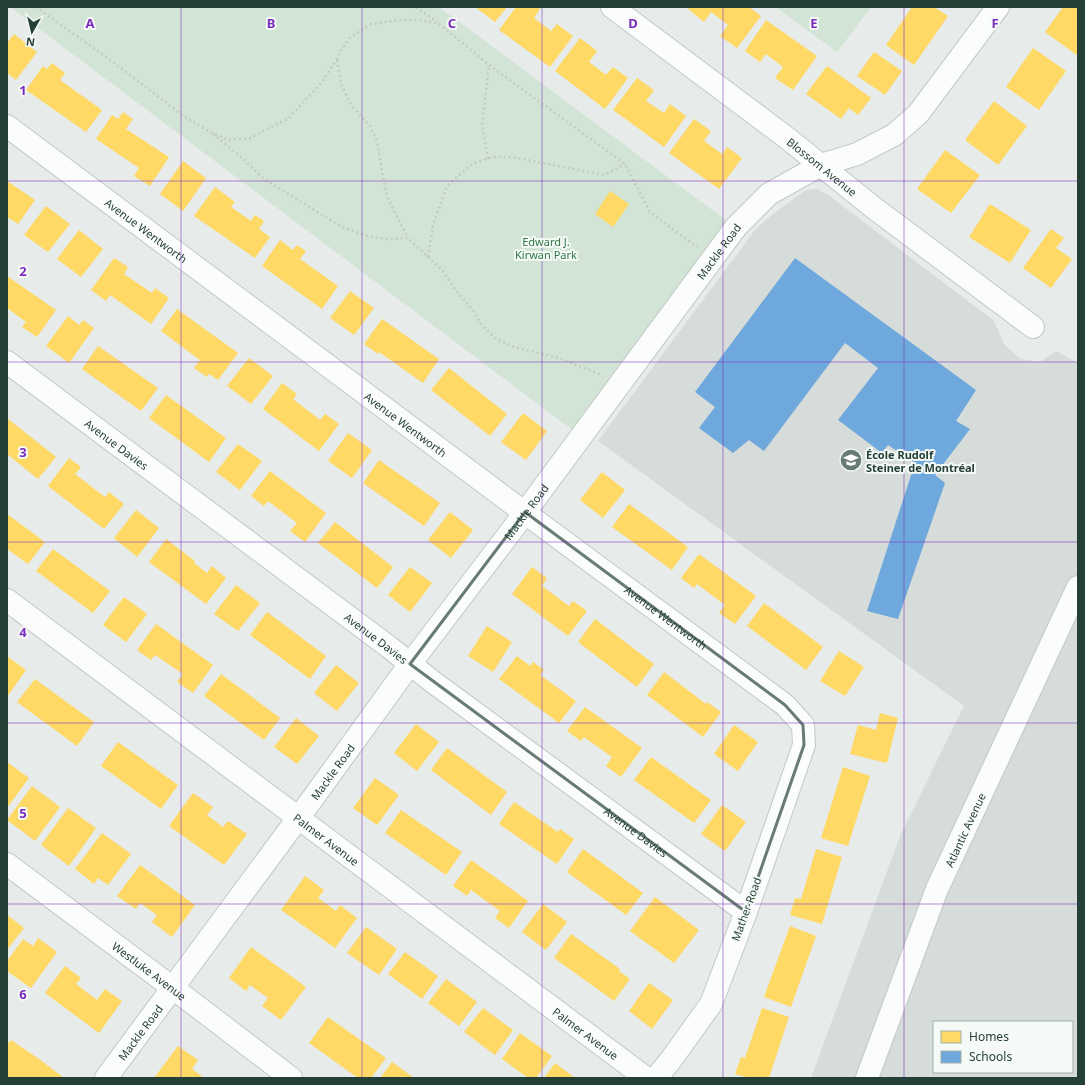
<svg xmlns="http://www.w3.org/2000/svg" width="1085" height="1085" font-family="'Noto Sans',sans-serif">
  <rect width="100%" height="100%" fill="#e7ebe9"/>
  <path fill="#d5dcd9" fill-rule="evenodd" d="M817,189L827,194L994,321L1004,344L1020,359L1040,362L1056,351L1078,363V1078H811L900,836L964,706L598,441L755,230L773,214L806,190ZM934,1022H1072V1072H934Z"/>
  <g fill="#d1e4d5">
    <polygon points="10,7 439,7 727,221 574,431"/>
    <polygon points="776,7 871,7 837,52"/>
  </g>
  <g fill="#ffd966">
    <polygon points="475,7 507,7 495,22"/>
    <polygon points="516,7 537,7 540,9 534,18 551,31 557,24 573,36 550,67 499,30"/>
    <polygon points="690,7 749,7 761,16 737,48 720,36 728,25 711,12 704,22 688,9"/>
    <polygon points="912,7 934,7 948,16 914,65 886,45"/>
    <polygon points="1063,7 1078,7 1078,56 1045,32"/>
    <polygon points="766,20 817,56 793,90 775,78 783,67 766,54 760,62 745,51"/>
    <polygon points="14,34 37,52 16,80 7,73 7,43"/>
    <polygon points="580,38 597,51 589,62 606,75 613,67 628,78 605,109 555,71"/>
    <polygon points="1033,48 1066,71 1039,110 1006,87"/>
    <polygon points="874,52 902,71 885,95 857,76"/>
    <polygon points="52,63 65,73 60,80 102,110 86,132 26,90 43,66 47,69"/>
    <polygon points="827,66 871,98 858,115 849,108 841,119 806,94"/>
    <polygon points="637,78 654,90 646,101 664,113 670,104 686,116 664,147 613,110"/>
    <polygon points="994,101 1027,126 998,165 965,140"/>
    <polygon points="123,112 133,119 126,129 169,157 150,186 134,176 139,168 96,139 112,115 118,119"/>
    <polygon points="694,119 711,131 704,141 722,154 727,147 742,158 719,189 669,153"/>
    <polygon points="945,150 980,175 951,213 917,189"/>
    <polygon points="183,161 206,178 183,211 160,194"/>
    <polygon points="7,181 35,200 18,224 7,217"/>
    <polygon points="215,187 235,202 231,207 251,221 255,215 264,221 259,229 270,237 255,258 194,216"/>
    <polygon points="610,191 629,204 613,227 595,214"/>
    <polygon points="990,204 1031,230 1010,263 969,237"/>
    <polygon points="46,206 70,224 48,252 24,235"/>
    <polygon points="1051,229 1064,238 1056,248 1072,259 1051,288 1023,268"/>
    <polygon points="79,230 103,249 81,277 57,259"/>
    <polygon points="280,240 293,250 297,245 306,251 300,259 338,286 322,309 262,266"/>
    <polygon points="114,258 128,267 124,274 152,293 155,288 169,298 151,324 110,295 106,301 91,290"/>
    <polygon points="7,276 56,310 37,337 22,327 26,322 7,308"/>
    <polygon points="350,291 374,308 354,335 330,318"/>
    <polygon points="177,309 238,353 218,380 209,374 207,377 194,368 200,360 161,331"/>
    <polygon points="68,316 79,325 83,320 94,328 69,363 46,346"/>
    <polygon points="382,319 439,359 423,383 379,352 378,354 364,344"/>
    <polygon points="98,346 158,388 141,411 82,369"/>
    <polygon points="249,358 273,376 251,404 227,386"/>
    <polygon points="449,368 507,414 490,436 431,390"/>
    <polygon points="282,383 297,394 293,399 320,420 325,414 339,424 319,451 263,409"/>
    <polygon points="166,395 226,438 209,462 149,418"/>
    <polygon points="523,413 547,431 526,460 501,442"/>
    <polygon points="7,418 56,457 38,479 7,454"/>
    <polygon points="348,433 372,450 352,478 328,461"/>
    <polygon points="238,444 262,461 240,490 216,472"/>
    <polygon points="69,458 81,467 75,474 105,497 109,492 124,504 104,529 48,486"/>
    <polygon points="379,460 440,503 424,526 363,483"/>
    <polygon points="270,471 326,513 305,542 290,531 297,523 268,501 264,506 251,496"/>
    <polygon points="602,472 625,490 603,518 580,500"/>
    <polygon points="629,504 688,547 672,570 612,527"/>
    <polygon points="136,510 159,528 137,557 114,538"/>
    <polygon points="450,512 473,530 451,558 428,540"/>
    <polygon points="7,514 45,542 28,564 7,549"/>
    <polygon points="335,522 393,567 377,588 318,543"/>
    <polygon points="166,539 195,561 194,563 207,573 212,566 226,578 206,604 149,562"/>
    <polygon points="53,549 110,591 93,613 36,571"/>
    <polygon points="699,554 756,596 735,624 719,613 725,605 697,584 694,588 681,578"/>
    <polygon points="410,567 432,583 410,612 388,595"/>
    <polygon points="532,567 547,578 542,586 569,606 573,601 587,611 568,636 512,594"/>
    <polygon points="236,585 260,603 238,631 214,614"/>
    <polygon points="124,597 147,614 126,642 103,625"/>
    <polygon points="764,603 823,647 806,670 747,626"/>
    <polygon points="267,612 326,656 310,679 250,635"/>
    <polygon points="595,619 654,664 637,687 578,642"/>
    <polygon points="156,624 213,665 193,693 177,682 183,674 155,655 151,660 137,650"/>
    <polygon points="487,626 512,642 493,672 468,656"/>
    <polygon points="839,651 864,667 845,696 820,681"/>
    <polygon points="7,656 26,670 7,697"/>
    <polygon points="517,656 530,666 533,662 544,670 540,675 576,701 559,723 499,679"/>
    <polygon points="336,665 359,683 337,711 314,693"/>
    <polygon points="664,672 706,704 707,702 721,712 703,737 647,695"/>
    <polygon points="221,674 280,718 264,740 204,696"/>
    <polygon points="35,679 94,722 77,746 17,702"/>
    <polygon points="585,707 642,748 621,777 606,766 612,757 584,737 581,741 567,731"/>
    <polygon points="880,713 898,718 887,763 850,754 858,725 876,730"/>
    <polygon points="296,718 319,736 297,764 274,747"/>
    <polygon points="416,724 439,742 417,771 394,753"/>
    <polygon points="734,725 758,742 738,771 714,754"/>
    <polygon points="118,742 178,785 161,809 101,766"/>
    <polygon points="447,748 507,792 491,815 431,770"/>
    <polygon points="651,757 711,800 694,823 634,780"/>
    <polygon points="7,762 29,778 7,808"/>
    <polygon points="843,767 870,776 848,846 821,838"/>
    <polygon points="375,778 399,795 377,825 353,808"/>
    <polygon points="32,786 60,807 35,841 7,820"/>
    <polygon points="193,793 213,807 207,815 223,827 228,821 247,834 224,865 169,826"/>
    <polygon points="514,802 558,832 560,829 574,839 557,864 499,824"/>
    <polygon points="722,805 746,822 725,851 701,834"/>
    <polygon points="68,808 96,828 69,866 41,845"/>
    <polygon points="401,810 462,852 446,875 385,833"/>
    <polygon points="102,833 131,854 108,885 98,878 94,884 75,869"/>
    <polygon points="583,849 643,893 626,915 567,872"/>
    <polygon points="816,849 842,857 822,924 790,915 795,898 801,899"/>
    <polygon points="471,860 528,901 509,928 495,918 500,911 471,890 467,896 453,886"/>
    <polygon points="140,865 195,905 172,937 152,922 157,915 140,903 136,909 117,896"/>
    <polygon points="305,876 324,890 318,898 336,911 340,905 357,918 335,948 281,910"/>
    <polygon points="655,897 699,930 674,963 630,931"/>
    <polygon points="543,904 567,922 546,950 522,932"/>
    <polygon points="7,915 24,928 7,950"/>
    <polygon points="790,926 816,936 791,1007 764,997"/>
    <polygon points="366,927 397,949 379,975 347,953"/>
    <polygon points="571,934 620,969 619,971 630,979 614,1001 554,958"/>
    <polygon points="38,938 57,952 31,988 7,971 7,961 23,939 33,946"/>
    <polygon points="251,947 306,987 281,1020 262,1006 268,998 250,985 246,991 229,978"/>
    <polygon points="405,952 438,976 422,999 388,974"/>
    <polygon points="65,966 81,978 76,984 97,1000 105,989 122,1001 99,1033 45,993"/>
    <polygon points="446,979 477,1002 459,1026 428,1003"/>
    <polygon points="649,983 673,1000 652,1029 629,1011"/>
    <polygon points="483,1008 513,1030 495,1055 464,1032"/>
    <polygon points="762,1008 789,1017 769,1078 749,1078 735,1074 741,1057 745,1058"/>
    <polygon points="328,1017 386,1058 371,1078 358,1078 309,1043"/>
    <polygon points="520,1033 552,1056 536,1078 528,1078 502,1059"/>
    <polygon points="11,1040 39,1059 64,1078 7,1078 7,1045"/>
    <polygon points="178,1046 198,1060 192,1069 204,1078 154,1078"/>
    <polygon points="392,1062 414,1078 380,1078"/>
    <polygon points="555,1063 575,1078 544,1078"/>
  </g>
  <polygon fill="#6fa8dc" points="795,258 976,390 956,421 970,429 935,475 945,483 898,619 867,611 915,463 888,445 882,453 838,420 878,368 845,343 764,451 749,440 733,453 699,428 715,407 695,392"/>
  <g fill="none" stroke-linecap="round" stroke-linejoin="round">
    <g stroke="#c4c8c6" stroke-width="24">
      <g id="minor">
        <path id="s1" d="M612,7L787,138L874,208L1033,327"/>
        <path id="s2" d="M7,126L505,498L785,705L803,725L804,745L746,912L711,1004L670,1061L656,1078"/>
        <path id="s3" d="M7,362L389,647L433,682L746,912"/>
        <path id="s4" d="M7,600L646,1078"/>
        <path id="s5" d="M7,864L173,988L291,1078"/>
        <path id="s6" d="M106,1078L313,798L410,664L509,534L736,227L769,194L821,165L857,154L894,135L918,114L998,7"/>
        <path id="s7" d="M867,1078L937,889L1078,587"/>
      </g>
    </g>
    <g stroke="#c2cbc7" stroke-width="2.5" stroke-dasharray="2 3" stroke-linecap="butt">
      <polyline points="36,7 113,62 182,115 210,132 229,140 250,138 289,118 322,82 337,59 341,50 351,37 371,24 400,20 417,20 438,23 489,65 625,164 650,212 697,247"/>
      <polyline points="416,7 437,22"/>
      <polyline points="337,60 341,84 351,105 370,126 377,141 383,177 388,199 408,238"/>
      <polyline points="213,134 241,157 264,179 342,227 367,236 387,239 408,238 443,271 457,292 473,310 480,323 495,338 514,347 559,358 602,375"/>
      <polyline points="488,159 482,125 489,65"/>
      <polyline points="428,257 433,225 447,186 472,164 492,157 512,157 604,175 625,164"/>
    </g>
    <use href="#minor" stroke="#fbfcfc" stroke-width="22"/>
  </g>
  <path fill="none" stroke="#687b75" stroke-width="3" stroke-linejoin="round" d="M525,512L785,705L803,725L804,745L746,912L410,664Z"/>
  <path fill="none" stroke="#7b2cbf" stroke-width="1" stroke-opacity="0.55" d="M181,7V1078M362,7V1078M542,7V1078M723,7V1078M904,7V1078M7,181H1078M7,362H1078M7,542H1078M7,723H1078M7,904H1078"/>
  <defs>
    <g id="school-disc" transform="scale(1.15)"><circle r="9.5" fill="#687b75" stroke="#f5faf7"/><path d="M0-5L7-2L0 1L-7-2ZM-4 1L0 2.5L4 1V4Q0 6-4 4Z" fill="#fff"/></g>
  </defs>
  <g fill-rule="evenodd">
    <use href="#school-disc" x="851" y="460"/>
  </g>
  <g text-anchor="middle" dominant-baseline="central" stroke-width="4" stroke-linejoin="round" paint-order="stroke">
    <g font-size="11" fill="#243f36" stroke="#f5faf7">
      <text stroke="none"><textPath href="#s1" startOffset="264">Blossom Avenue</textPath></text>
      <text stroke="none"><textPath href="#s2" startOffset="174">Avenue Wentworth</textPath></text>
      <text stroke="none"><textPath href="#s6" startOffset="1029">Mackle Road</textPath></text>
      <text stroke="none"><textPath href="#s2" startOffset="498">Avenue Wentworth</textPath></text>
      <text stroke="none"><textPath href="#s3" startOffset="137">Avenue Davies</textPath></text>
      <text stroke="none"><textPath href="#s6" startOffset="705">Mackle Road</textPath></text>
      <text stroke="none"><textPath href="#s2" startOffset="822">Avenue Wentworth</textPath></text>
      <text stroke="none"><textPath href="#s3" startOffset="461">Avenue Davies</textPath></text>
      <text stroke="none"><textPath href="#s6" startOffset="381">Mackle Road</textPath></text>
      <text stroke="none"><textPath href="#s7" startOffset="267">Atlantic Avenue</textPath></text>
      <text stroke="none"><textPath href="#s3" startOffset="785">Avenue Davies</textPath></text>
      <text stroke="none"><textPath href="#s4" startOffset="399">Palmer Avenue</textPath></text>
      <text transform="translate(746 909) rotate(-70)">Mather Road</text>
      <text stroke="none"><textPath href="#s5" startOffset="178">Westluke Avenue</textPath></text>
      <text stroke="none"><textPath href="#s6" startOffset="57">Mackle Road</textPath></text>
      <text stroke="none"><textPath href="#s4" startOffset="723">Palmer Avenue</textPath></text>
    </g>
    <g font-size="11" fill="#307546" stroke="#f5faf7">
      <text x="546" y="241">Edward J.<tspan x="546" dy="13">Kirwan Park</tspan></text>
    </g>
    <g font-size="11" font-weight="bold" fill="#243f36" stroke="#f5faf7" text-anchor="start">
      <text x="866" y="454">École Rudolf<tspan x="866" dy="13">Steiner de Montréal</tspan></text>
    </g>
  </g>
  <g font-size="13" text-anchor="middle" font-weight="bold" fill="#7b2cbf" stroke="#f5faf7" stroke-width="4" stroke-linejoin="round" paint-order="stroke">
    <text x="90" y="28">A</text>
    <text x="271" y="28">B</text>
    <text x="452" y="28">C</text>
    <text x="633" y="28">D</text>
    <text x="814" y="28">E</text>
    <text x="995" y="28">F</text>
    <text x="23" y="95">1</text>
    <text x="23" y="276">2</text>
    <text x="23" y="457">3</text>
    <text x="23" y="637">4</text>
    <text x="23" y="818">5</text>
    <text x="23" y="999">6</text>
  </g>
  <rect width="1085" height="1085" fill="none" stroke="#243f36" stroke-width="16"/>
  <rect x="933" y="1021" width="140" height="52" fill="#f5faf7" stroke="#a1afaa"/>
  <rect x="941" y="1031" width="20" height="12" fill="#ffd966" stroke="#a1afaa"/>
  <text x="969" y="1041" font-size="12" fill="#243f36">Homes</text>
  <rect x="941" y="1051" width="20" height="12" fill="#6fa8dc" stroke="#a1afaa"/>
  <text x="969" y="1061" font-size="12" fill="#243f36">Schools</text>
  <g transform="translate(32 32) rotate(188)" stroke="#f5faf7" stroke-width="3" paint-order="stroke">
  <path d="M0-3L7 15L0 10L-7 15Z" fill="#243f36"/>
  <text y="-6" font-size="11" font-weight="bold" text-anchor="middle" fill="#243f36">N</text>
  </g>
</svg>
